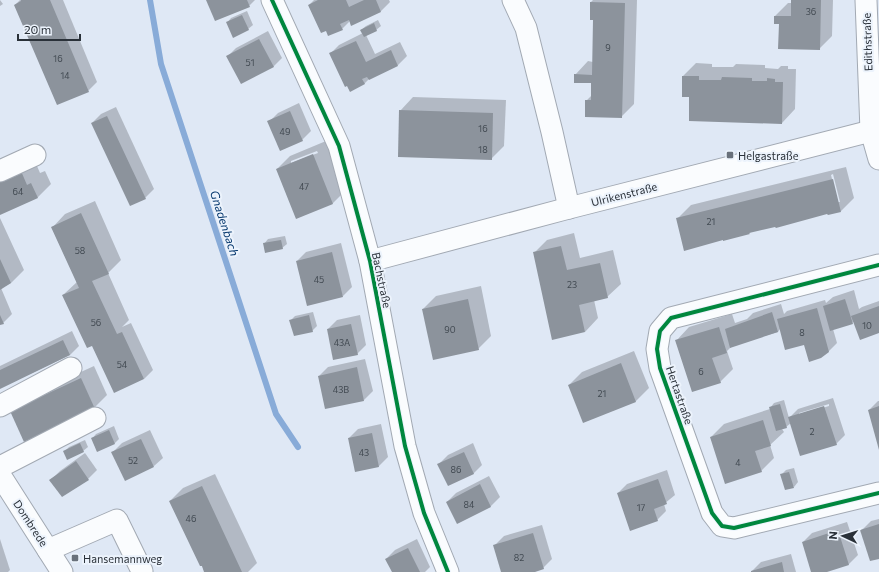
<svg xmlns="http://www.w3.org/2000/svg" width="879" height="572" font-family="Commissioner,sans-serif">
  <rect width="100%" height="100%" fill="#dfe8f5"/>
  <g fill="#0003" fill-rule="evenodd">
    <polygon points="0,0 3,4 0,6"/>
    <polygon points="20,0 63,0 97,82 88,91 15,5"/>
    <polygon points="207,0 255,0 249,6"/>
    <polygon points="314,0 389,0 390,2 381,11 352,24 350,21 342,29 326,29 309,5"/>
    <polygon points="593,0 637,0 634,104 621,117 586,101 592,95 592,82 575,75 588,61 593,62 594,19 591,2"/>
    <polygon points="792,0 833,0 832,36 819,49 780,23 775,16 788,3 792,3"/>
    <polygon points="247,11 253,25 248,29 227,23 231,18"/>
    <polygon points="378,20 381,26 376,30 366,35 375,54 400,42 407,56 398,65 369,79 364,84 330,54 339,45 363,33 361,30 366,26"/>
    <polygon points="268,31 282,58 273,67 227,57 236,48"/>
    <polygon points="696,63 712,64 712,67 733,67 736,64 765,65 765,68 778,69 781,66 788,66 788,69 796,69 795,109 782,123 690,96 683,76"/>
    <polygon points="413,97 506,100 504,146 491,159 400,111"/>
    <polygon points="299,103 311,131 302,140 269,122 278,113"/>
    <polygon points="116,107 154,189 145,198 92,123 101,114"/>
    <path d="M326,141L346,190L333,203L297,218L277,169L290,156ZM317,151L318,153L291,163V161Z"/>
    <polygon points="34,159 40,173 45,171 51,184 38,197 0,214 0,174"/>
    <path d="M846,167L854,198L841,211L828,213L751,231L750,233L724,240L677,219L691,205ZM833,174L840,202H838L831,175Z"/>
    <polygon points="95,201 121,260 108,273 129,320 122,327 131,323 153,370 144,379 94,346 63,295 77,282 52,228 65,214"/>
    <polygon points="0,218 24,270 11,283 1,288 12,314 3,323 0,324"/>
    <polygon points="574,233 580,258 613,250 621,284 607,297 594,300 598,318 585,332 534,253 547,240"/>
    <polygon points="285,236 287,244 282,248 264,244 268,239"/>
    <polygon points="341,243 352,287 343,296 297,261 306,252"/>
    <polygon points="481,286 491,336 478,349 423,309 436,296"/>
    <polygon points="854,290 859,309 862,307 879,301 879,332 854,321 852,323 833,329 837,343 828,352 805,344 780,329 778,332 732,346 727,351 733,369 720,382 676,341 689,327 732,314 735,323 747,319 753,313 781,304 784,314 787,311 825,300 826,303 833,297"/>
    <polygon points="313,312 317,326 312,331 291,320 295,316"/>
    <polygon points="360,315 366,345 357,354 328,329 337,320"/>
    <polygon points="72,331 79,346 70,355 0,388 0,366"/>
    <polygon points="634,351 649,388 636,401 584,422 569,385 582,372"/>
    <polygon points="365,359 373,391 364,400 319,376 328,367"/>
    <polygon points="94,366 107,395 94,408 24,441 24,398"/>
    <path d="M833,398L845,435L836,444L791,423L786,427L782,429L784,432L770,445L774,458L761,471L711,437L724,424L770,409V408L774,403L784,400L789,418L798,409ZM829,404V406L799,415V413Z"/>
    <polygon points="878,401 879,401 879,447 869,410"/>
    <polygon points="381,424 388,457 379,466 356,471 349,438 358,429"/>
    <polygon points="114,426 119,439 115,443 97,451 92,439 96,434"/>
    <polygon points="150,430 163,458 154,466 113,452 122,443"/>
    <polygon points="85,440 88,447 83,451 65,451 69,447"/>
    <polygon points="473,443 482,465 473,474 439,464 448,455"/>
    <polygon points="85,453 97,470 88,479 51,480 60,471"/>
    <polygon points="794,468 798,482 794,487 781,475 786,470"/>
    <polygon points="667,470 675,495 664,504 666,511 657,520 618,493 627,484"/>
    <polygon points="215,474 257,563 248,572 205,572 170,501 183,488"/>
    <polygon points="489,476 500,497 491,506 458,523 447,502 456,493"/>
    <polygon points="879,519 879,557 862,530 871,521"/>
    <polygon points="847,522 858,555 849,564 823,572 812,572 803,542 812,533"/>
    <polygon points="542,525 552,559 543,568 531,572 502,572 495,545 504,536"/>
    <polygon points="0,539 10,570 8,572 0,572"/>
    <polygon points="417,539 430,567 425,572 393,572 386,559 395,550"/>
    <polygon points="791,554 796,572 752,572 752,571 761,562"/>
  </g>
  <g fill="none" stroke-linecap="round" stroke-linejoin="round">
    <polyline stroke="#88abd8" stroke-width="6" points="150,0 161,64 276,414 298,447"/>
  </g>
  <g fill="#8c939c">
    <polygon points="21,0 50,0 89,92 57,105 14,5 21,1"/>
    <polygon points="206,0 247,0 250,7 215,21"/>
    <polygon points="318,0 346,0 349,7 364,0 376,0 381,12 351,26 349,20 340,24 343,30 328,36 326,31 321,33 308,5"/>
    <polygon points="791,0 821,0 820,50 778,49 779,24 774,24 774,16 791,16"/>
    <polygon points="590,2 625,3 622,118 585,117 585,100 591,100 591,83 574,83 574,74 592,75 593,20 590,20"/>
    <polygon points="242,15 249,30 233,38 226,22"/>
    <polygon points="374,23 377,31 364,37 360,30"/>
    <polygon points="259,39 274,67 241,84 226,56"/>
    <polygon points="356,41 366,62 391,50 398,66 369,80 367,77 362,79 365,84 350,92 347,86 345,87 329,53"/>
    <polygon points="682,76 699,76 699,80 721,80 722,77 752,78 752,81 767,81 767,78 775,79 775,82 783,82 782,124 689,121 689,97 682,97"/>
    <polygon points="399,110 493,113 492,160 398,157"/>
    <polygon points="290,111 303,141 280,151 267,121"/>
    <polygon points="107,116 146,199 130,206 91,123"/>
    <polygon points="313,154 333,204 296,219 276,169"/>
    <polygon points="21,171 27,185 31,183 38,198 0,215 0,181"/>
    <polygon points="833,179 841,212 828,215 827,214 776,228 775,227 749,233 750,234 723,241 723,240 684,251 676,218"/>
    <polygon points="81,213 109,274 92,281 117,334 122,332 144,379 114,393 92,346 87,348 62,295 79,288 51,227"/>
    <polygon points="281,240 283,249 265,253 263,243"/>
    <polygon points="561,246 567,270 600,263 608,298 579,305 585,332 552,340 533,252"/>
    <polygon points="332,252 343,297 307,306 296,261"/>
    <polygon points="0,259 11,283 0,290"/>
    <polygon points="468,299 479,350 433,360 422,309"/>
    <polygon points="845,299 853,324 830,331 823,306"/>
    <polygon points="879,306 879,333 860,340 851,316"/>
    <polygon points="817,308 829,352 821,358 809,362 804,345 785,350 777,319"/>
    <polygon points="772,312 778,332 730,348 725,329"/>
    <polygon points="0,315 4,324 0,325"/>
    <polygon points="309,315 313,332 294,336 289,320"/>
    <polygon points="351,324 358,355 333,360 327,329"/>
    <polygon points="719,327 727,353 712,358 721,383 692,392 675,340"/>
    <polygon points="63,340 70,355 0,389 0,370"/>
    <polygon points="621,363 636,402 583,423 568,385"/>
    <polygon points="357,367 364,401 325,409 318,376"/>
    <polygon points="81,378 95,409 24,442 10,411"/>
    <polygon points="780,404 787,428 776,431 769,407"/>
    <polygon points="824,406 837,445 800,456 788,417"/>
    <polygon points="879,406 879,450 868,410"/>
    <polygon points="763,420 771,446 755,451 762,472 725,484 710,437"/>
    <polygon points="109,430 115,444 97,452 91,438"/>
    <polygon points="372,433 379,467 355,472 348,438"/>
    <polygon points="141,439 154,467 125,481 111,452"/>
    <polygon points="80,443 84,452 67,460 63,451"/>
    <polygon points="464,452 474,474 448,486 437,464"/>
    <polygon points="76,461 89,480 62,497 49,480"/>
    <polygon points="789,472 794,488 785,490 780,474"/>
    <polygon points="658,479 667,504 654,509 658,521 630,531 617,493"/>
    <polygon points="480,484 491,507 457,524 446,502"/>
    <polygon points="202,486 242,572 204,572 202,566 200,566 169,501"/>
    <polygon points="879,524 879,559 870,561 860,530"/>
    <polygon points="838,530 849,565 827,572 811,572 802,542"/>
    <polygon points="533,533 544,569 535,572 501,572 493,545"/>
    <polygon points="408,548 420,572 392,572 385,559"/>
    <polygon points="782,562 784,572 751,572 751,571"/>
  </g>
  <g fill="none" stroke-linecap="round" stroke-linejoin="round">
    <g stroke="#a2a9b3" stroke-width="23">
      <g id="minor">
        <polyline points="272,0 339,146 370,261 405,446 424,513 448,572"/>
        <polyline points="513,0 526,28 552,132 569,208"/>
        <polyline points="866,0 871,131 879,159"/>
        <polyline points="0,171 35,155"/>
        <polyline points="370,261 569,208 879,129"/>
        <polyline points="879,265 671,318 660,331 657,349 660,368 712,513 722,526 734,528 879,493"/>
        <polyline points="0,406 71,368"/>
        <polyline points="0,467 95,418"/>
        <polyline points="0,475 62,572"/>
        <polyline points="48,550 117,520 142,571"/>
      </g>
    </g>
    <use href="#minor" stroke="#fafcfe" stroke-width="21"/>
    <g stroke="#ecf3fc" stroke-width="6">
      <g id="cycleway">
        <polyline points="272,0 339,146 370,261 405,446 424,513 448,572"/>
        <polyline points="879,265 671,318 660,331 657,349 660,368 712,513 722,526 734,528 879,493"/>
      </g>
    </g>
    <use href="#cycleway" stroke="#00873e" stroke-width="4"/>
  </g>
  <g fill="#69717b" stroke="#ecf3fc" stroke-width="1.5">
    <rect x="726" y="151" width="8" height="8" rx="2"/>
    <rect x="71" y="554" width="8" height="8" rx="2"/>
  </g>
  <g text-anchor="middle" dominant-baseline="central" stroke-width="4" stroke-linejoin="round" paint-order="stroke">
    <g font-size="9" fill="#424a52">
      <text x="811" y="11">36</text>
      <text x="608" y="47">9</text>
      <text x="58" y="58">16</text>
      <text x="250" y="62">51</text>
      <text x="65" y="75">14</text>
      <text x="483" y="128">16</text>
      <text x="285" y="131">49</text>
      <text x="483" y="149">18</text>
      <text x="304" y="186">47</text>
      <text x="18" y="191">64</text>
      <text x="711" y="221">21</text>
      <text x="80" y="250">58</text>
      <text x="319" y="279">45</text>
      <text x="572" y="284">23</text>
      <text x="96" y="322">56</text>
      <text x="867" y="325">10</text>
      <text x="450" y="329">90</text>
      <text x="802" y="332">8</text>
      <text x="342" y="342">43A</text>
      <text x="122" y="364">54</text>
      <text x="701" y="371">6</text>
      <text x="341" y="389">43B</text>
      <text x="602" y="393">21</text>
      <text x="812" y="431">2</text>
      <text x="364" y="452">43</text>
      <text x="133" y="460">52</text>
      <text x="738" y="462">4</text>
      <text x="456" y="469">86</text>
      <text x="469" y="504">84</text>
      <text x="641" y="507">17</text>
      <text x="191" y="518">46</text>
      <text x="519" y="557">82</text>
    </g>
    <g font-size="11" fill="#2a3139" stroke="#ecf3fc">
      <text transform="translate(867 42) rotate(-92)">Edithstraße</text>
      <text transform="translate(624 194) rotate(-14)">Ulrikenstraße</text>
      <text transform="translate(382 280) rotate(78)">Bachstraße</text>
      <text transform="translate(680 395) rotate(71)">Hertastraße</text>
      <text transform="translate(31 523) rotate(57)">Dombrede</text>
    </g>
    <g font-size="11" fill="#2a3139" stroke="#ecf3fc" text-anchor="start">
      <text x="738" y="155">Helgastraße</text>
      <text x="83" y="558">Hansemannweg</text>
    </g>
    <g font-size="12" font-style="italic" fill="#0b3c71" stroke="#ecf3fc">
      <text transform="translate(225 223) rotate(72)">Gnadenbach</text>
    </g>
  </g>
  <g transform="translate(843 536) rotate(274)" stroke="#ecf3fc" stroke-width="3" paint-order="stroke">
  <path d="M0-3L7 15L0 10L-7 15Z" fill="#2a3139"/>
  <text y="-6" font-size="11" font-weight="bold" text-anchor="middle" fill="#2a3139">N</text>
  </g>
  <path d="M18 34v6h62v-6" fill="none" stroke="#2a3139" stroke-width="2"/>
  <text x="24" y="34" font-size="12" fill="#2a3139" stroke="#ecf3fc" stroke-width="3" paint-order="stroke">20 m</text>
</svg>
